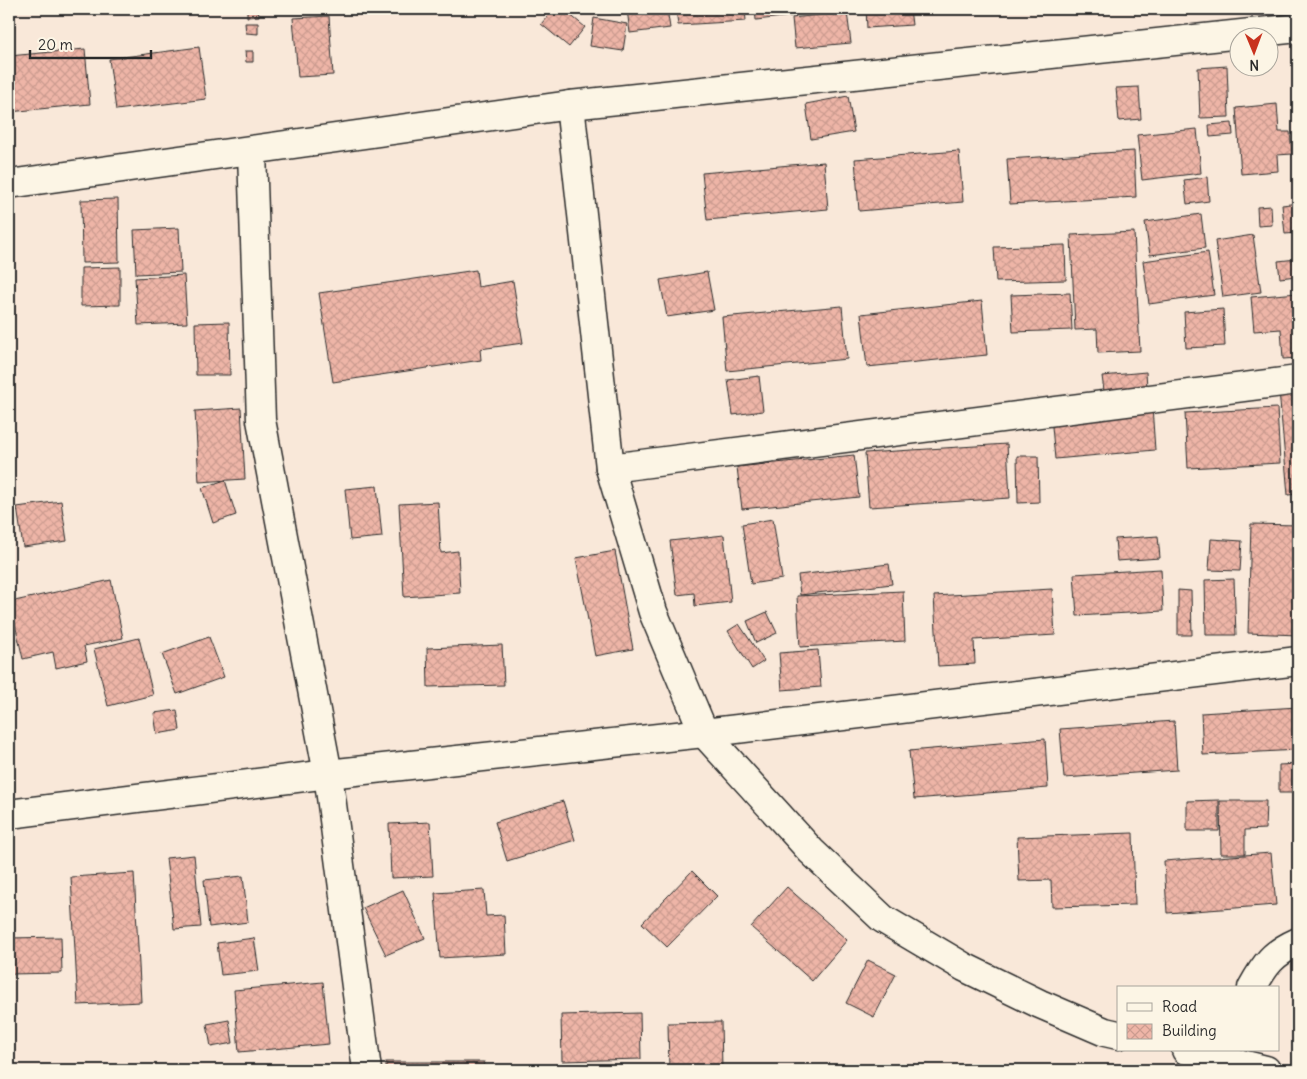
<svg xmlns="http://www.w3.org/2000/svg" width="1307" height="1079" font-family="Delius,sans-serif">
  <defs>
    <pattern id="building-cross-hatch" width="8" height="8" patternUnits="userSpaceOnUse" patternTransform="scale(1.25)"><rect width="8" height="8" fill="#eeb5a7"/><path d="M0 0l8 8M0 8l8-8" fill="none" stroke="#cc9c90"/></pattern>
  </defs>
  <rect width="100%" height="100%" fill="#f9e8d9"/>
  <filter id="ink" filterUnits="userSpaceOnUse"><feTurbulence type="fractalNoise" baseFrequency=".02" numOctaves="2"/><feDisplacementMap in="SourceGraphic" scale="10" xChannelSelector="R" yChannelSelector="G"/><feConvolveMatrix kernelMatrix="1 2 1 2 8 2 1 2 1" color-interpolation-filters="sRGB"/></filter>
  <g filter="url(#ink)">
    <g fill="url(#building-cross-hatch)" stroke="#2b2b2b">
      <polygon points="247,9 258,9 259,16 247,17"/>
      <polygon points="554,9 563,9 585,27 569,47 541,24"/>
      <polygon points="627,9 667,9 670,28 630,33"/>
      <polygon points="676,9 745,9 746,21 678,25"/>
      <polygon points="755,9 845,9 845,10 756,20"/>
      <polygon points="866,9 910,9 912,25 867,28"/>
      <polygon points="847,12 851,43 795,48 792,18"/>
      <polygon points="329,16 333,75 298,77 293,18"/>
      <polygon points="594,18 627,24 623,51 590,46"/>
      <polygon points="245,23 258,23 258,34 246,33"/>
      <polygon points="199,47 206,99 116,110 109,59"/>
      <polygon points="85,49 90,104 9,112 9,56"/>
      <polygon points="245,51 253,51 253,62 246,62"/>
      <polygon points="1227,66 1229,117 1200,118 1198,68"/>
      <polygon points="1139,87 1141,119 1119,121 1116,88"/>
      <polygon points="848,96 854,132 811,139 806,104"/>
      <polygon points="1277,104 1279,132 1290,132 1292,154 1277,155 1278,171 1241,174 1236,108"/>
      <polygon points="1232,123 1233,135 1210,137 1209,125"/>
      <polygon points="1197,129 1201,173 1142,180 1137,135"/>
      <polygon points="959,151 963,202 859,211 855,159"/>
      <polygon points="1134,151 1136,197 1010,204 1007,159"/>
      <polygon points="824,162 828,209 707,220 702,173"/>
      <polygon points="1207,177 1209,201 1187,204 1184,180"/>
      <polygon points="118,199 119,262 82,263 81,200"/>
      <polygon points="1298,203 1298,233 1285,234 1282,205"/>
      <polygon points="1271,206 1272,225 1258,226 1257,207"/>
      <polygon points="1201,214 1205,248 1150,255 1145,222"/>
      <polygon points="179,228 181,272 136,274 134,230"/>
      <polygon points="1134,232 1140,351 1098,353 1097,329 1075,330 1071,235"/>
      <polygon points="1253,235 1261,292 1223,297 1215,241"/>
      <polygon points="1298,236 1298,289 1297,290 1296,276 1280,278 1278,261 1297,259 1294,237"/>
      <polygon points="1065,245 1066,280 996,282 994,247"/>
      <polygon points="1208,252 1214,295 1149,304 1143,261"/>
      <polygon points="120,267 120,305 81,306 81,268"/>
      <polygon points="476,270 478,287 513,281 523,343 480,349 481,360 333,382 319,293"/>
      <polygon points="707,272 714,310 667,317 660,280"/>
      <polygon points="184,275 187,323 138,325 135,278"/>
      <polygon points="1070,293 1072,330 1013,332 1011,295"/>
      <polygon points="1298,293 1298,358 1283,359 1281,329 1254,331 1251,297"/>
      <polygon points="982,301 987,355 867,367 861,314"/>
      <polygon points="842,306 847,359 727,371 722,317"/>
      <polygon points="1223,309 1225,346 1186,348 1184,312"/>
      <polygon points="229,322 230,375 196,375 195,323"/>
      <polygon points="1146,372 1147,387 1104,391 1102,376"/>
      <polygon points="759,376 763,411 733,415 728,380"/>
      <polygon points="1298,388 1298,494 1288,495 1279,390"/>
      <polygon points="1152,407 1155,450 1055,459 1051,416"/>
      <polygon points="241,408 245,479 199,482 195,411"/>
      <polygon points="1277,408 1280,463 1188,468 1185,413"/>
      <polygon points="1007,444 1010,498 869,507 865,453"/>
      <polygon points="854,455 859,497 742,509 737,467"/>
      <polygon points="1017,456 1038,456 1039,502 1018,503"/>
      <polygon points="225,480 236,515 213,523 202,488"/>
      <polygon points="377,486 382,537 350,540 345,489"/>
      <polygon points="61,501 67,541 23,547 17,507"/>
      <polygon points="438,502 441,553 458,551 460,593 404,597 399,504"/>
      <polygon points="773,519 782,579 751,584 742,524"/>
      <polygon points="1251,524 1298,525 1298,635 1248,633"/>
      <polygon points="724,535 731,602 695,606 694,593 677,595 670,541"/>
      <polygon points="1158,536 1160,558 1117,561 1115,539"/>
      <polygon points="1211,539 1242,541 1240,571 1209,570"/>
      <polygon points="615,551 633,649 595,656 576,558"/>
      <polygon points="889,564 892,584 800,595 798,575"/>
      <polygon points="1161,569 1163,611 1077,616 1074,574"/>
      <polygon points="1234,579 1236,635 1206,635 1205,580"/>
      <polygon points="111,580 123,638 84,646 87,661 56,668 53,652 23,659 10,602"/>
      <polygon points="1052,589 1055,635 974,640 975,664 938,666 934,596"/>
      <polygon points="1178,590 1191,591 1192,635 1178,635"/>
      <polygon points="903,591 905,641 800,647 797,596"/>
      <polygon points="767,612 777,633 756,643 747,621"/>
      <polygon points="739,624 764,661 752,669 728,631"/>
      <polygon points="209,637 224,677 177,694 162,654"/>
      <polygon points="139,638 153,695 108,706 94,649"/>
      <polygon points="502,645 504,685 428,687 427,648"/>
      <polygon points="818,650 821,687 782,690 779,653"/>
      <polygon points="1298,707 1298,750 1203,755 1201,713"/>
      <polygon points="177,710 180,730 157,734 154,713"/>
      <polygon points="1174,721 1177,770 1064,778 1060,729"/>
      <polygon points="1045,739 1048,788 914,799 909,751"/>
      <polygon points="1298,764 1298,793 1279,793 1279,765"/>
      <polygon points="1219,800 1219,831 1187,831 1187,801"/>
      <polygon points="563,801 575,840 507,861 495,822"/>
      <polygon points="1220,801 1266,801 1265,829 1245,830 1245,854 1221,854"/>
      <polygon points="430,822 433,876 391,878 389,824"/>
      <polygon points="1133,833 1135,905 1052,907 1051,880 1019,881 1017,837"/>
      <polygon points="1271,853 1276,905 1167,913 1164,861"/>
      <polygon points="1296,853 1298,853 1298,892"/>
      <polygon points="194,855 201,927 174,929 166,858"/>
      <polygon points="692,871 717,896 667,947 642,923"/>
      <polygon points="134,873 141,1002 78,1005 71,877"/>
      <polygon points="243,876 248,922 209,927 204,880"/>
      <polygon points="787,887 847,940 812,981 751,927"/>
      <polygon points="403,890 425,938 386,955 363,908"/>
      <polygon points="484,890 486,916 504,915 506,954 440,958 435,893"/>
      <polygon points="61,937 62,973 9,974 9,938"/>
      <polygon points="254,938 259,971 221,975 217,943"/>
      <polygon points="1297,955 1298,955 1298,1009"/>
      <polygon points="868,960 896,974 874,1017 846,1003"/>
      <polygon points="323,982 329,1044 239,1052 234,990"/>
      <polygon points="640,1013 641,1059 562,1061 561,1015"/>
      <polygon points="229,1020 233,1043 211,1047 207,1024"/>
      <polygon points="721,1022 722,1070 669,1070 668,1023"/>
      <rect x="386" y="1062" width="98" height="8"/>
    </g>
    <g fill="none" stroke-linecap="round" stroke-linejoin="round">
      <g stroke="#2b2b2b" stroke-width="31">
        <g id="minor">
          <polyline points="570,105 610,468 653,612 704,733 811,851 883,919 964,967 1040,1004 1105,1032 1118,1035"/>
          <polyline points="252,152 261,420 328,774 367,1070"/>
          <polyline points="9,184 570,105 1298,28"/>
          <polyline points="610,468 1298,380"/>
          <polyline points="9,814 328,774 704,733 1298,661"/>
          <path d="M1252,988C1265,964 1273,953 1298,942"/>
          <polyline points="1186,1050 1266,1070"/>
        </g>
      </g>
      <use href="#minor" stroke="#fcf5e5" stroke-width="28"/>
    </g>
  </g>
  <rect width="1307" height="1079" fill="none" stroke="#fcf5e5" stroke-width="30"/>
  <rect x="15" y="15" width="1277" height="1049" fill="none" stroke="#2b2b2b" stroke-width="2" filter="url(#ink)"/>
  <rect x="1117" y="986" width="162" height="65" fill="#fcf5e5" stroke="#a8a49b"/>
  <rect x="1127" y="1003" width="25" height="8" fill="#fcf5e5" stroke="#a8a49b"/>
  <text x="1162" y="1012" font-size="15" fill="#2b2b2b">Road</text>
  <rect x="1127" y="1024" width="25" height="15" fill="url(#building-cross-hatch)" stroke="#a8a49b"/>
  <text x="1162" y="1036" font-size="15" fill="#2b2b2b">Building</text>
  <g transform="translate(1254 52) rotate(179)"><circle r="24" fill="#fcf5e5" stroke="#a8a49b"/>
  <path d="M0-4L9 19L0 12L-9 19Z" fill="#c8321e"/>
  <text y="-8" font-size="14" font-weight="bold" text-anchor="middle" fill="#2b2b2b">N</text>
  </g>
  <path d="M30 50v8h121v-8" fill="none" stroke="#2b2b2b" stroke-width="2.5"/>
  <text x="38" y="50" font-size="15" fill="#2b2b2b" stroke="#fcf5e5" stroke-width="4" paint-order="stroke">20 m</text>
</svg>
